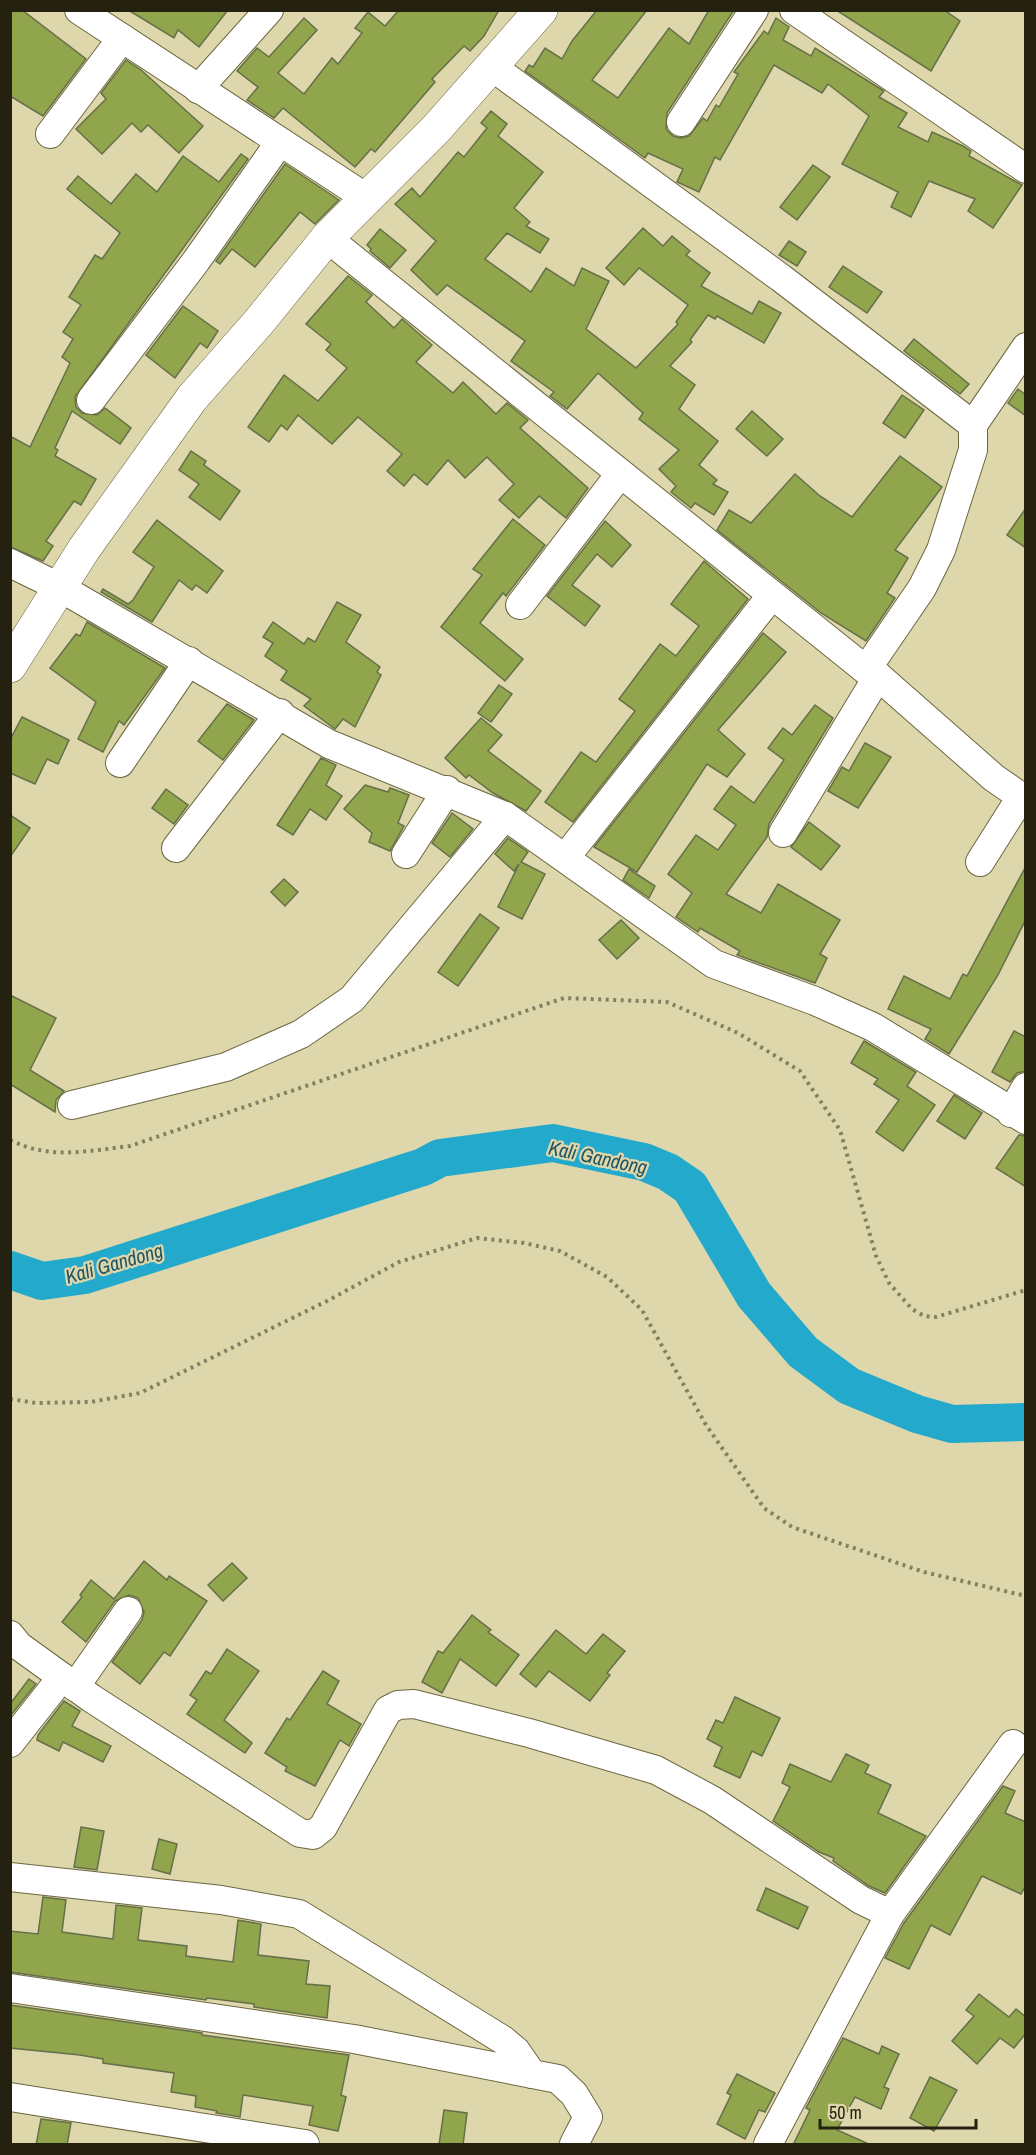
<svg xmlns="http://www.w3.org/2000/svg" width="1036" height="2155" font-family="'Archivo Narrow',sans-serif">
  <rect width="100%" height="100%" fill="#ded7ac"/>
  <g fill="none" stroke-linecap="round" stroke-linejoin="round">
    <polyline stroke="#23a9cb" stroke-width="38" points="10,1270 42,1281 85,1275 423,1167 440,1158 553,1143 644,1162 668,1172 690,1187 754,1295 803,1352 849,1386 917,1414 952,1424 1026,1422"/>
  </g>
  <g fill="#91a54c" stroke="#656f49" stroke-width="1.5">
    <polygon points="10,10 22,10 86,59 43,116 10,96"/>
    <polygon points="128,10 228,10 199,47 178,30 174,38"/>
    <polygon points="399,10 499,10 484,36 470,51 464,46 432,79 435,82 375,152 371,149 355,167 283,108 274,118 247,100 258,87 237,71 257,48 269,57 304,18 317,30 278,73 304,94 332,58 338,64 362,33 355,28 368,12 385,26"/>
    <polygon points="597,10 647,10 592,80 618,98 669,28 689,44 709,10 734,10 667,113 666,129 673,136 681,138 689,136 703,118 707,121 716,105 719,107 738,74 734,72 764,31 768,34 776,18 789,27 783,40 811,56 815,48 884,91 879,97 907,113 898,127 928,142 932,132 963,146 971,151 969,156 1022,185 993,228 968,211 975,199 929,181 911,217 891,207 898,192 842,164 869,116 828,84 822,93 774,65 720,160 715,157 699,192 677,182 683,169 648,153 645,158 525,71 529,65 533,67 545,48 562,59 572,41"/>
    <polygon points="836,10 944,10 960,21 931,71"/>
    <polygon points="126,60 141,70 203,126 179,153 148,125 141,132 132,123 102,154 76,129 106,99 101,93"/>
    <polygon points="491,111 507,124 498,136 543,172 514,208 530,222 526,226 549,239 540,253 507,233 485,259 531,292 546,268 574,286 582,268 609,281 586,329 636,368 678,324 676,322 688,305 639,268 624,285 606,268 643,228 663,246 672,236 690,251 686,255 710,273 701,286 752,314 759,301 781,313 764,343 717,316 715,319 708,315 690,340 692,342 670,366 695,385 679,409 718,441 699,465 717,480 713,484 728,492 714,515 695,503 691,508 671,492 676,486 659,469 679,450 639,419 643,413 598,373 567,409 550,396 554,392 511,361 525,341 447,285 437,295 411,270 436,241 395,204 412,188 420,197 458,152 464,157 487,128 481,123"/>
    <polygon points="241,154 248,159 75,397 76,407 82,413 97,415 105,408 131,428 120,444 72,411 55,448 58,450 55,456 96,479 81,505 74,501 46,541 53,546 43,561 10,547 10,436 30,447 70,363 62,357 73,339 63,332 81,305 69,297 95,255 102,259 120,233 67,189 78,176 111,204 136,174 157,192 183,156 219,182"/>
    <polygon points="285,164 339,200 315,224 300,212 255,267 232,249 220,264 216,261"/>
    <polygon points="813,165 830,177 797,220 780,207"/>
    <polygon points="380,229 406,250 390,268 370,251 371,249 367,245"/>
    <polygon points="789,241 806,252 797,266 779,255"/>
    <polygon points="843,266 882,292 867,313 829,287"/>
    <polygon points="348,276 372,295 366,302 394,328 402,319 432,345 416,362 453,393 463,382 496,414 507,403 528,420 520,428 588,488 566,518 539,496 519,518 499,500 514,484 487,457 465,478 448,460 427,485 414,474 404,486 387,471 402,454 358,417 332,444 298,415 287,430 281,425 269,442 248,427 284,375 318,401 347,368 326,350 331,344 306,324"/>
    <polygon points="183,306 218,331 207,348 200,343 175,378 146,355"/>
    <polygon points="914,339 969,384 960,394 904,351"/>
    <polygon points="1018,389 1026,395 1026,416 1008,403"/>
    <polygon points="902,395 924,410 905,438 883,423"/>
    <polygon points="752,411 783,439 767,456 736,429"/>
    <polygon points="191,451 206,461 204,465 240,491 220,520 189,497 199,484 179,470"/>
    <polygon points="900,456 942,487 895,550 908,558 887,593 895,598 866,641 821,613 717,530 729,510 751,523 795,474 820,496 852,517"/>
    <polygon points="1026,508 1026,548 1007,535"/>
    <polygon points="513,519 545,545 506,596 503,593 480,623 523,659 505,681 441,627 482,575 473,569"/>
    <polygon points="157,520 223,571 207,593 196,585 192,590 179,580 152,622 101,592 103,589 128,604 133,600 154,567 133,552"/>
    <polygon points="605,521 631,545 612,567 597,554 572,585 600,606 585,626 547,596"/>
    <polygon points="704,561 748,599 573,822 545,802 581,752 596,762 635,711 619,699 660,644 676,656 699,626 671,604"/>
    <polygon points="337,602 361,615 346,642 380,667 377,672 381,675 355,727 343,719 335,729 304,706 311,699 281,680 287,671 265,656 273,643 263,637 273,622 304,644 308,638 315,642"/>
    <polygon points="87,622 165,668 124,725 119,721 103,752 78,739 96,702 50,668 76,634 80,636"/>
    <polygon points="763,633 786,652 718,730 745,754 727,777 707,764 637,872 594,847"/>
    <polygon points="499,685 512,694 491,722 478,713"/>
    <polygon points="227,704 254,720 223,760 198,741"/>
    <polygon points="815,705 833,718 769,824 767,837 726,894 761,913 778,884 840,920 820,954 827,958 815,983 737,955 740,951 700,928 698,932 676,917 692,893 668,874 696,835 718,850 736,825 714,809 731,786 754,803 784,760 768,748 783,728 792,735"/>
    <polygon points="22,717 69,740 58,764 47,759 35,784 10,773 10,740"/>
    <polygon points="481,718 502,735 488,751 541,791 526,811 493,793 469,775 466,778 445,758"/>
    <polygon points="865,743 891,757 858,808 828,791 842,767 849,771"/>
    <polygon points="321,758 336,765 326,785 342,796 326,820 310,809 293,835 277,825"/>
    <polygon points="365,785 388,792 390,788 409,795 398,823 404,826 390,851 369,842 372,833 344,809"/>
    <polygon points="166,789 188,805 174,824 152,808"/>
    <polygon points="452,813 473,829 450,857 432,843"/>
    <polygon points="10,815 30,828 10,857"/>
    <polygon points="809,822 840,846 821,870 791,847"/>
    <polygon points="508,838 528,852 521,862 545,874 522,919 498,907 519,864 514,871 495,854"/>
    <polygon points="1026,866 1026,919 998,975 949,1054 925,1039 931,1029 888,1009 904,976 950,999 963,974 967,976"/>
    <polygon points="629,869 655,886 649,898 623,880"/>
    <polygon points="284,879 298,892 285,906 271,892"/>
    <polygon points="480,914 499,928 458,986 438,972"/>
    <polygon points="621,920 639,938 617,959 599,940"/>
    <polygon points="10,995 56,1018 30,1070 64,1091 56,1100 55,1112 10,1084"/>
    <polygon points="1014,1031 1026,1037 1026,1071 1017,1073 1010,1082 992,1072"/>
    <polygon points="864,1041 916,1072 907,1086 935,1105 903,1151 876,1132 899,1100 874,1084 878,1079 851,1063"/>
    <polygon points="954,1095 982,1113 965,1139 937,1121"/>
    <polygon points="1019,1135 1026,1136 1026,1187 996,1168"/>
    <polygon points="144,1561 167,1580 169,1576 207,1601 170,1656 164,1652 140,1684 112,1662 142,1620 144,1612 138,1598 129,1595 115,1601 86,1642 62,1622 82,1597 80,1595 91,1580 114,1599"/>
    <polygon points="232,1563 247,1578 223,1601 208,1585"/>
    <polygon points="472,1615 491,1630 488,1632 519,1655 496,1686 460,1659 442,1693 422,1682 438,1651 443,1653"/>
    <polygon points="556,1630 586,1654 603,1634 625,1651 607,1673 610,1675 590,1701 549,1671 536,1687 520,1674"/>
    <polygon points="227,1649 259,1671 224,1720 252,1743 245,1753 187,1714 197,1700 190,1695 206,1671 211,1674"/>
    <polygon points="323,1671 339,1681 327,1704 361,1724 349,1746 340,1740 315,1786 285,1771 287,1767 265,1753 287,1718 290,1720"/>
    <polygon points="29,1679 36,1684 11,1715 10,1704"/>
    <polygon points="735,1697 780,1718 762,1756 752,1751 740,1778 714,1766 722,1747 707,1739 716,1720 723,1723"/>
    <polygon points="64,1701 80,1711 72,1726 111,1746 103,1762 63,1742 59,1751 37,1740 38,1735"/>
    <polygon points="846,1754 869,1765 865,1773 891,1785 878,1813 926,1836 885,1893 869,1886 833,1861 834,1858 819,1852 773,1821 790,1787 782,1783 790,1764 831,1782"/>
    <polygon points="1003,1786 1015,1791 1005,1813 1026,1822 1026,1885 1021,1894 982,1876 950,1935 931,1925 909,1969 885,1958 904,1923"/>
    <polygon points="81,1827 104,1831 97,1870 74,1867"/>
    <polygon points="159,1839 177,1844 170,1874 152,1869"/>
    <polygon points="766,1888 808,1907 798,1929 757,1910"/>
    <polygon points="43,1897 66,1900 62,1932 113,1939 116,1905 142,1908 138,1940 187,1946 186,1956 233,1962 238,1920 261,1924 258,1955 309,1961 306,1984 330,1986 327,2018 254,2007 254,2004 207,1998 206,2000 10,1972 10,1931 38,1934"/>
    <polygon points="979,1994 1009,2017 1016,2009 1026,2017 1026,2033 1014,2048 1000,2038 977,2064 952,2041 974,2016 966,2010"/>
    <polygon points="10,2005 202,2033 202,2035 349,2055 341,2095 346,2097 338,2131 309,2125 313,2106 243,2095 240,2117 216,2113 217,2111 195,2107 196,2096 171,2092 174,2073 103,2063 103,2059 80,2055 10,2048"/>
    <polygon points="843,2038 879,2054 882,2046 899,2054 884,2087 889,2089 881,2109 855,2097 837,2130 871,2145 793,2145 810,2110 806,2108"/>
    <polygon points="737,2074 775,2093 765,2112 759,2110 745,2139 717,2124 731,2095 727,2093"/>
    <polygon points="930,2077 957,2090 934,2131 910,2118"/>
    <polygon points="444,2110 467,2113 463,2145 439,2145"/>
    <polygon points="41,2119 71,2123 67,2145 36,2145"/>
  </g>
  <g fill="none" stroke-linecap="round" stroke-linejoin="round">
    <g stroke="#6d6740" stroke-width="30">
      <g id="minor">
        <polyline points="79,10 365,197"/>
        <polyline points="794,10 1026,169"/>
        <polyline points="491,66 781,278 973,425"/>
        <polyline points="198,89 269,10"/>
        <polyline points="681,122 754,10"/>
        <polyline points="50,134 122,38"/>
        <polyline points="327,238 866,670 878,676 994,778 1026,800"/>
        <polyline points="91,400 196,261 280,142"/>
        <polyline points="10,563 59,587 329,744 505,816 714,964 815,1001 873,1027 1026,1120"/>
        <polyline points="520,605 620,474"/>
        <polyline points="866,670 922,588 941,550 973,450 973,425 1026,347"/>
        <polyline points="120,763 189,661"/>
        <polyline points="783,833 878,676"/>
        <polyline points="176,848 280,713"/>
        <polyline points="406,854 447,790"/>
        <polyline points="565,858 772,595"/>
        <polyline points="980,862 1021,797"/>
        <polyline points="72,1105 226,1067 301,1034 352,999 505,816"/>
        <polyline points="1011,1113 1026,1087"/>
        <polyline points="10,1635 19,1646 91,1698 300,1833 313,1835 323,1827 388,1710 398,1705 414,1704 529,1733 656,1770 712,1800 861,1900 890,1914 768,2144"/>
        <polyline points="75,1687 128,1611"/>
        <polyline points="10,1743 62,1677"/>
        <polyline points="10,1877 221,1900 299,1914 503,2040 516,2051 532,2074"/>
        <polyline points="890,1914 1013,1744"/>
        <polyline points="10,1988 354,2039 558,2079 574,2094 588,2117 574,2144"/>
        <polyline points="10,2097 305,2144"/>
      </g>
    </g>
    <g stroke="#6d6740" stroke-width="34">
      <polyline id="major" points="10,666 84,549 192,398 258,323 327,238 436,129 541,10"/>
    </g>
    <g stroke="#858062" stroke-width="4" stroke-dasharray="3 4.5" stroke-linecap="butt">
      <path d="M10,1140C50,1160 87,1151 130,1146L564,998L667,1002L738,1033L800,1071L840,1130L876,1256L889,1283L912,1309L924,1316L936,1317L1026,1290"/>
      <polyline points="10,1399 36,1403 91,1402 140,1393 327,1301 399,1262 477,1238 524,1243 560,1251 607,1277 642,1310 706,1425 764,1508 792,1527 924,1572 1026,1596"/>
    </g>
    <use href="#minor" stroke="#fff" stroke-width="28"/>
    <use href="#major" stroke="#fff" stroke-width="33"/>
  </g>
  <g text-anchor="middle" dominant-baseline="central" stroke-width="4.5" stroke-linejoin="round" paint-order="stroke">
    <g font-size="20" font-style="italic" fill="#225563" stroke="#ded7ac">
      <text transform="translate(598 1157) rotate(12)">Kali Gandong</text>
      <text transform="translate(114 1263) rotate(-16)">Kali Gandong</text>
    </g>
  </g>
  <rect width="1036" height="2155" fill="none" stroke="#242111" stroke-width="24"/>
  <path d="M820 2119v9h156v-9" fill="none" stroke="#242111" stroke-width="3"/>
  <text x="829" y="2119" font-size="18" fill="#242111" stroke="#ded7ac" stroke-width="4.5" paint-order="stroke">50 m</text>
</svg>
